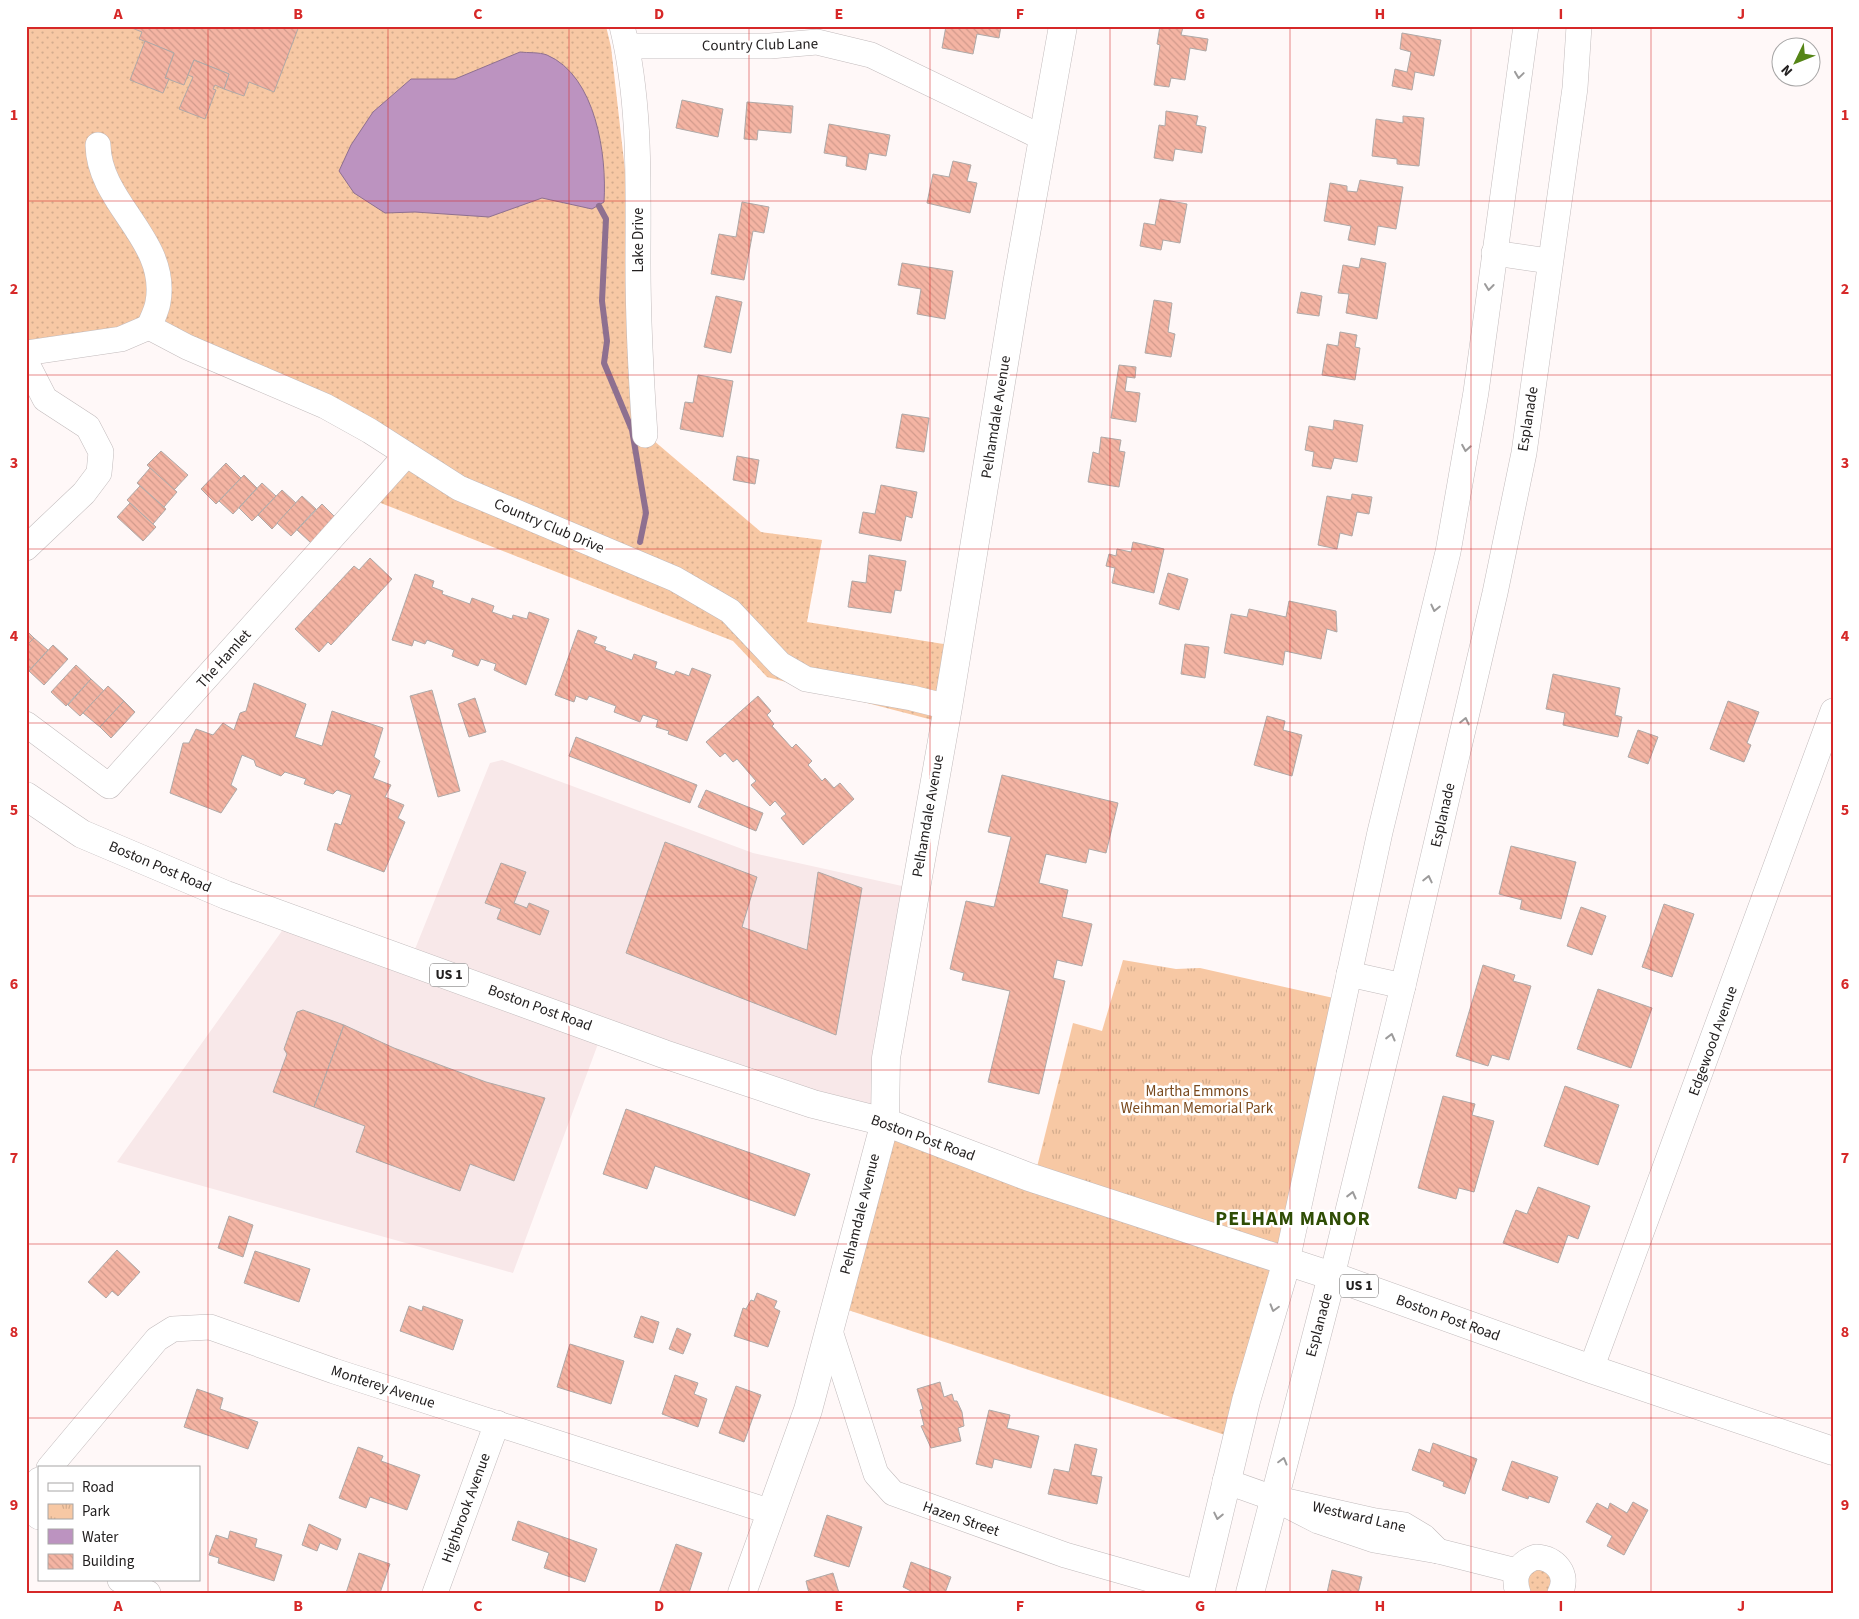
<svg xmlns="http://www.w3.org/2000/svg" width="1859" height="1619" font-family="'Source Sans 3',sans-serif">
  <defs>
    <pattern id="grass-dots" width="8" height="8" patternUnits="userSpaceOnUse" patternTransform="scale(1.25)"><rect width="8" height="8" fill="#f7c8a4"/><path d="M2 2h.1M6 6h.1" fill="none" stroke="#d3ac8d" stroke-width="1.8" stroke-linecap="round"/></pattern>
    <pattern id="park-tufts" width="24" height="20" patternUnits="userSpaceOnUse" patternTransform="scale(1.25)"><rect width="24" height="20" fill="#f7c8a4"/><path d="M3 7l-1-3M5 7V3M7 7l1-3M15 17l-1-3M17 17v-4M19 17l1-3" fill="none" stroke="#d3ac8d"/></pattern>
    <pattern id="building-back-hatch" width="6" height="6" patternUnits="userSpaceOnUse" patternTransform="scale(1.25)"><rect width="6" height="6" fill="#f4b4a3"/><path d="M-1 5l2 2M0 0l6 6M5-1l2 2" fill="none" stroke="#d19a8c"/></pattern>
  </defs>
  <rect width="100%" height="100%" fill="#fff8f8"/>
  <polygon fill="#f8e8e9" points="502,760 753,853 911,888 885,1122 605,1025 513,1273 117,1162 294,914 413,954 490,763"/>
  <g fill="url(#grass-dots)">
    <polygon points="26,26 606,26 611,47 630,214 633,423 761,532 822,540 807,622 962,647 948,724 767,677 733,641 373,500 411,449 144,324 26,349"/>
    <polygon points="885,1122 1284,1255 1231,1437 845,1309"/>
    <polygon points="1549,1565 1554,1593 1524,1593 1522,1572"/>
  </g>
  <polygon fill="url(#park-tufts)" points="1123,960 1176,969 1200,968 1338,999 1284,1255 1036,1171 1073,1023 1102,1031"/>
  <path fill="#bc93c0" stroke="#8e7090" d="M520,52C528,53 539,52 547,55C596,76 607,155 604,202L592,209L542,198L489,217L415,212L385,213L354,193L339,171L351,145L373,112L411,79H455Z"/>
  <g fill="none" stroke-linecap="round" stroke-linejoin="round">
    <polyline stroke="#8e7090" stroke-width="6" points="599,206 606,219 602,301 607,341 604,363 632,430 646,513 640,542"/>
  </g>
  <g fill="url(#building-back-hatch)" stroke="#afa9a7">
    <polygon points="127,26 299,26 274,92 249,82 244,96 224,89 229,74 194,60 184,85 165,78 174,53 139,39 142,32"/>
    <polygon points="946,26 1001,26 999,38 977,34 973,54 942,48"/>
    <polygon points="1160,26 1183,27 1181,35 1208,39 1206,51 1190,48 1185,80 1171,78 1169,87 1154,85 1160,45 1157,44"/>
    <polygon points="1402,33 1441,40 1434,76 1415,72 1412,90 1392,86 1395,69 1407,72 1411,52 1400,49"/>
    <polygon points="145,41 174,53 165,78 169,79 163,93 130,80"/>
    <polygon points="194,60 229,74 224,89 215,85 213,89 216,90 205,119 179,109 193,77 188,75"/>
    <polygon points="682,100 723,109 718,137 676,128"/>
    <polygon points="747,102 793,106 791,133 758,130 757,140 744,139"/>
    <polygon points="1166,111 1198,116 1196,125 1206,127 1202,153 1175,149 1173,161 1154,158 1159,125 1165,126"/>
    <polygon points="1403,116 1424,118 1419,166 1397,164 1397,159 1372,156 1376,119 1403,123"/>
    <polygon points="829,124 890,135 886,156 869,153 866,170 846,166 847,157 824,153"/>
    <polygon points="953,161 971,165 967,181 977,183 970,213 927,203 933,174 949,177"/>
    <polygon points="1360,180 1403,187 1396,229 1378,226 1375,245 1348,240 1351,226 1324,221 1330,183 1347,186 1347,191 1357,192"/>
    <polygon points="1160,199 1187,204 1180,243 1163,240 1161,250 1140,246 1144,223 1155,225"/>
    <polygon points="742,202 769,207 764,233 753,231 744,280 711,274 719,234 736,237"/>
    <polygon points="1361,258 1386,263 1377,319 1346,313 1349,294 1338,293 1343,265 1359,268"/>
    <polygon points="902,263 953,271 945,319 917,314 921,289 898,285"/>
    <polygon points="1301,292 1322,296 1319,316 1297,313"/>
    <polygon points="716,296 742,302 731,353 704,347"/>
    <polygon points="1154,300 1172,303 1168,332 1175,334 1171,357 1145,353"/>
    <polygon points="1340,332 1357,335 1355,347 1360,348 1355,380 1322,375 1327,344 1338,346"/>
    <polygon points="1119,365 1136,367 1135,378 1127,377 1125,391 1140,393 1136,422 1111,418"/>
    <polygon points="698,375 733,381 723,437 680,429 685,402 693,403"/>
    <polygon points="902,414 929,418 924,452 896,448"/>
    <polygon points="1334,420 1363,425 1357,462 1334,458 1331,469 1312,466 1314,452 1305,450 1309,426 1333,430"/>
    <polygon points="1101,437 1121,440 1119,451 1125,452 1119,487 1088,482 1093,452 1099,454"/>
    <polygon points="161,451 188,475 174,490 147,465"/>
    <polygon points="737,456 759,460 755,484 733,480"/>
    <polygon points="226,463 241,478 216,504 201,489"/>
    <polygon points="150,468 177,492 164,507 137,483"/>
    <polygon points="244,475 257,488 233,514 219,501"/>
    <polygon points="262,483 276,496 252,521 239,508"/>
    <polygon points="881,485 917,492 912,518 906,516 901,541 859,533 863,512 875,514"/>
    <polygon points="140,486 166,509 153,524 127,500"/>
    <polygon points="282,490 296,503 272,529 258,515"/>
    <polygon points="1352,494 1372,497 1369,514 1357,512 1352,536 1340,533 1337,549 1318,545 1327,496 1351,500"/>
    <polygon points="302,496 316,509 291,536 277,523"/>
    <polygon points="130,503 156,527 143,541 117,517"/>
    <polygon points="322,504 336,518 311,543 297,530"/>
    <polygon points="1133,542 1164,549 1154,593 1112,583 1115,568 1106,566 1109,554 1116,556 1117,549 1131,552"/>
    <polygon points="869,555 906,561 901,591 895,590 891,613 848,607 852,581 866,583"/>
    <polygon points="370,558 392,579 331,645 328,642 319,652 295,629 354,566 359,570"/>
    <polygon points="1168,573 1188,579 1179,610 1159,604"/>
    <polygon points="415,574 434,581 432,587 443,591 442,594 470,604 472,598 494,606 492,612 512,619 513,615 527,619 529,612 549,619 526,685 494,670 496,664 481,659 478,666 452,656 454,650 427,640 425,644 414,640 412,646 392,640"/>
    <polygon points="1289,601 1336,611 1337,632 1327,629 1321,659 1285,651 1283,665 1224,653 1231,614 1247,617 1249,609 1286,617"/>
    <polygon points="26,630 34,638 26,646"/>
    <polygon points="578,630 597,637 594,643 606,647 605,650 632,660 634,654 657,662 655,668 674,675 676,671 689,676 692,668 711,675 687,741 668,734 669,731 656,727 658,720 643,715 640,722 614,712 616,706 589,696 587,700 576,696 574,702 555,695"/>
    <polygon points="34,638 48,650 26,674 26,646"/>
    <polygon points="1185,644 1209,647 1205,678 1181,674"/>
    <polygon points="53,645 68,659 44,685 29,671"/>
    <polygon points="76,665 91,679 66,706 51,692"/>
    <polygon points="1553,674 1620,688 1615,715 1622,717 1618,737 1563,725 1565,713 1546,709"/>
    <polygon points="91,679 104,691 80,716 68,705"/>
    <polygon points="254,683 306,704 295,737 322,746 332,711 383,728 374,757 380,761 373,778 391,785 385,797 404,805 398,818 405,822 384,872 327,850 335,823 341,825 351,795 337,790 333,794 304,784 306,779 285,772 281,776 256,766 254,760 242,755 231,785 237,789 221,813 170,793 183,743 189,743 196,729 213,735 223,723 234,730 240,713 246,711"/>
    <polygon points="108,686 124,701 100,727 83,713"/>
    <polygon points="432,690 460,791 438,797 410,696"/>
    <polygon points="758,696 771,711 767,715 774,724 772,726 792,748 796,744 812,761 808,765 822,781 825,778 834,788 840,783 854,799 803,845 781,818 786,814 775,801 770,806 751,785 756,781 737,759 733,762 725,753 720,757 706,742"/>
    <polygon points="475,698 486,732 469,737 458,704"/>
    <polygon points="124,701 135,712 111,738 100,727"/>
    <polygon points="1728,701 1759,712 1747,743 1751,745 1744,762 1710,749"/>
    <polygon points="1267,716 1285,721 1283,730 1302,735 1292,776 1254,765"/>
    <polygon points="1638,730 1658,737 1648,764 1628,757"/>
    <polygon points="576,737 697,785 690,803 569,756"/>
    <polygon points="1002,775 1118,803 1106,853 1089,849 1086,863 1046,854 1039,883 1068,890 1062,917 1092,924 1082,966 1057,960 1053,978 1065,981 1039,1094 988,1082 1010,991 962,980 964,973 950,969 966,901 994,907 1011,837 988,832"/>
    <polygon points="706,790 763,813 756,831 698,807"/>
    <polygon points="665,842 757,877 742,927 807,950 818,872 862,888 836,1035 626,953"/>
    <polygon points="1511,846 1576,862 1561,919 1520,909 1522,900 1499,894"/>
    <polygon points="501,863 526,872 514,903 527,908 529,903 549,911 540,935 497,919 501,909 485,903"/>
    <polygon points="1664,904 1694,914 1672,977 1642,967"/>
    <polygon points="1581,907 1606,916 1592,955 1567,946"/>
    <polygon points="1483,965 1515,975 1513,981 1531,986 1509,1060 1492,1055 1488,1066 1456,1056"/>
    <polygon points="1598,989 1652,1008 1631,1068 1577,1049"/>
    <polygon points="303,1010 344,1025 314,1107 273,1092 287,1054 284,1049 297,1012"/>
    <polygon points="344,1025 394,1048 486,1082 545,1098 514,1181 470,1164 460,1191 356,1152 365,1126 314,1107"/>
    <polygon points="1565,1086 1619,1105 1598,1165 1544,1146"/>
    <polygon points="1443,1096 1475,1104 1472,1115 1494,1121 1474,1192 1459,1188 1456,1199 1418,1188"/>
    <polygon points="626,1109 810,1174 795,1216 655,1166 647,1189 603,1174"/>
    <polygon points="1538,1187 1590,1206 1578,1239 1568,1235 1558,1263 1503,1243 1516,1210 1527,1214"/>
    <polygon points="229,1216 253,1225 243,1257 218,1248"/>
    <polygon points="117,1250 140,1272 118,1296 112,1291 106,1298 88,1282"/>
    <polygon points="255,1251 310,1269 299,1302 244,1283"/>
    <polygon points="757,1293 777,1301 774,1308 780,1311 768,1347 734,1336 743,1308 746,1309 751,1300 754,1301"/>
    <polygon points="409,1306 422,1311 423,1306 463,1320 453,1350 400,1331"/>
    <polygon points="641,1316 659,1322 653,1343 634,1337"/>
    <polygon points="677,1328 691,1334 683,1354 669,1349"/>
    <polygon points="570,1344 624,1361 611,1404 557,1387"/>
    <polygon points="675,1375 698,1383 694,1394 707,1399 698,1427 662,1414"/>
    <polygon points="940,1382 944,1397 952,1394 954,1401 957,1401 962,1412 964,1426 958,1428 961,1441 931,1448 921,1426 924,1425 920,1410 923,1409 917,1389"/>
    <polygon points="736,1386 761,1395 744,1442 719,1433"/>
    <polygon points="197,1389 223,1398 220,1409 258,1422 248,1449 184,1427"/>
    <polygon points="989,1410 1010,1415 1007,1428 1039,1436 1031,1468 994,1459 992,1468 976,1464"/>
    <polygon points="1433,1443 1477,1459 1465,1494 1443,1486 1444,1482 1412,1470 1419,1449 1430,1453"/>
    <polygon points="1075,1444 1097,1449 1091,1475 1102,1477 1097,1504 1048,1494 1054,1469 1069,1472"/>
    <polygon points="358,1447 383,1456 381,1461 420,1475 407,1510 370,1497 366,1508 339,1498"/>
    <polygon points="1512,1461 1558,1477 1549,1503 1529,1496 1528,1499 1502,1490"/>
    <polygon points="1633,1502 1648,1510 1624,1555 1607,1546 1612,1536 1586,1522 1597,1503 1608,1509 1610,1503 1627,1513"/>
    <polygon points="827,1515 862,1527 849,1567 814,1556"/>
    <polygon points="518,1521 597,1549 585,1582 544,1568 549,1553 512,1540"/>
    <polygon points="309,1524 341,1539 337,1550 320,1543 317,1551 302,1545"/>
    <polygon points="230,1531 257,1539 255,1547 282,1555 274,1581 218,1563 219,1558 209,1555 216,1535 228,1539"/>
    <polygon points="676,1544 702,1553 689,1593 659,1593"/>
    <polygon points="359,1553 390,1564 380,1593 346,1593"/>
    <polygon points="911,1562 951,1577 945,1593 915,1593 903,1587"/>
    <polygon points="1332,1570 1362,1577 1358,1593 1327,1593"/>
    <polygon points="833,1573 839,1593 809,1593 806,1581"/>
  </g>
  <g fill="none" stroke-linecap="round" stroke-linejoin="round">
    <g stroke="#c2bbbc" stroke-width="26">
      <g id="minor">
        <path d="M622,26C641,103 638,185 638,264C638,321 641,378 645,435"/>
        <polyline points="627,46 770,46 817,42 871,55 1043,138"/>
        <path d="M98,145C99,204 169,240 158,302C157,310 152,319 149,327"/>
        <polyline points="1494,253 1549,261"/>
        <polyline points="149,327 187,347 325,406 370,431 459,488 675,579 730,611 780,664 806,679 912,698 948,707"/>
        <polyline points="26,353 121,339 149,327"/>
        <polyline points="26,362 45,399 88,427 101,452 99,473 84,493 26,548"/>
        <polyline points="26,724 109,786 406,455"/>
        <polyline points="1349,974 1403,986"/>
        <polyline points="1287,1261 1380,832 1448,552 1476,392 1526,26"/>
        <polyline points="1332,1276 1403,986 1495,593 1524,453 1575,88 1579,26"/>
        <polyline points="830,1331 876,1474 893,1493 1065,1555 1198,1593"/>
        <polyline points="1591,1369 1833,711"/>
        <polyline points="49,1468 157,1339 173,1329 210,1327 334,1371 771,1512"/>
        <polyline points="1225,1481 1273,1498 1318,1521 1374,1540 1438,1551 1424,1537 1404,1525 1375,1521 1273,1498"/>
        <polyline points="26,1495 39,1480"/>
        <polyline points="26,1507 39,1517"/>
        <polyline points="1438,1551 1517,1571"/>
        <polyline points="120,1580 148,1593"/>
        <polyline points="435,1593 497,1423"/>
        <path d="M1518,1593C1512,1575 1519,1563 1536,1557C1555,1558 1570,1574 1560,1593"/>
      </g>
    </g>
    <g stroke="#c2bbbc" stroke-width="29">
      <g id="tertiary">
        <polyline points="742,1593 808,1410 885,1122 886,1058 948,707 1017,284 1063,26"/>
        <polyline points="1200,1593 1246,1401 1287,1261"/>
        <polyline points="1250,1593 1332,1276"/>
      </g>
    </g>
    <g stroke="#c2bbbc" stroke-width="29">
      <polyline id="primary" points="26,796 82,834 226,895 664,1054 813,1104 885,1122 1029,1177 1332,1276 1591,1369 1833,1451"/>
    </g>
    <use href="#minor" stroke="#fff" stroke-width="25"/>
    <use href="#tertiary" stroke="#fff" stroke-width="28"/>
    <use href="#primary" stroke="#fff" stroke-width="28"/>
  </g>
  <defs><path id="oneway-chevron" d="M-2-3.5L2.5 0L-2 3.5" fill="none" stroke-width="1.6" stroke-linecap="round" stroke-linejoin="round" transform="scale(1.25)"/></defs>
  <g stroke="#9c9b9b">
    <use href="#oneway-chevron" transform="translate(1519 75) rotate(98)"/>
    <use href="#oneway-chevron" transform="translate(1489 287) rotate(97)"/>
    <use href="#oneway-chevron" transform="translate(1466 448) rotate(100)"/>
    <use href="#oneway-chevron" transform="translate(1435 608) rotate(103)"/>
    <use href="#oneway-chevron" transform="translate(1465 721) rotate(-77)"/>
    <use href="#oneway-chevron" transform="translate(1428 879) rotate(-77)"/>
    <use href="#oneway-chevron" transform="translate(1391 1037) rotate(-76)"/>
    <use href="#oneway-chevron" transform="translate(1352 1195) rotate(-76)"/>
    <use href="#oneway-chevron" transform="translate(1274 1308) rotate(106)"/>
    <use href="#oneway-chevron" transform="translate(1283 1461) rotate(-75)"/>
    <use href="#oneway-chevron" transform="translate(1218 1516) rotate(102)"/>
  </g>
  <path fill="none" stroke="#d62828" stroke-width="1" stroke-opacity="0.55" d="M208,26V1593M388,26V1593M569,26V1593M749,26V1593M930,26V1593M1110,26V1593M1290,26V1593M1471,26V1593M1651,26V1593M26,201H1833M26,375H1833M26,549H1833M26,723H1833M26,896H1833M26,1070H1833M26,1244H1833M26,1418H1833"/>
  <g text-anchor="middle" dominant-baseline="central" stroke-width="5" stroke-linejoin="round" paint-order="stroke">
    <g fill="#fff" stroke="#656363" stroke-width="1">
      <rect x="430" y="963.5" width="38" height="23" rx="4"/>
      <rect x="1340" y="1274.5" width="38" height="23" rx="4"/>
    </g>
    <g font-size="14" font-weight="bold" fill="#232020">
      <text x="449" y="975">US 1</text>
      <text x="1359" y="1286">US 1</text>
    </g>
    <g font-size="15" fill="#232020" stroke="#fff">
      <text transform="translate(760 45) rotate(-1)">Country Club Lane</text>
      <text transform="translate(638 240) rotate(-90)">Lake Drive</text>
      <text transform="translate(996 417) rotate(-81)">Pelhamdale Avenue</text>
      <text transform="translate(1528 419) rotate(-81)">Esplanade</text>
      <text transform="translate(549 526) rotate(23)">Country Club Drive</text>
      <text transform="translate(224 659) rotate(-48)">The Hamlet</text>
      <text transform="translate(1443 815) rotate(-77)">Esplanade</text>
      <text transform="translate(928 816) rotate(-80)">Pelhamdale Avenue</text>
      <text transform="translate(160 867) rotate(23)">Boston Post Road</text>
      <text transform="translate(540 1008) rotate(20)">Boston Post Road</text>
      <text transform="translate(1713 1041) rotate(-70)">Edgewood Avenue</text>
      <text transform="translate(923 1138) rotate(20)">Boston Post Road</text>
      <text transform="translate(860 1214) rotate(-76)">Pelhamdale Avenue</text>
      <text transform="translate(1448 1318) rotate(20)">Boston Post Road</text>
      <text transform="translate(1319 1325) rotate(-75)">Esplanade</text>
      <text transform="translate(383 1387) rotate(18)">Monterey Avenue</text>
      <text transform="translate(466 1508) rotate(-70)">Highbrook Avenue</text>
      <text transform="translate(1359 1517) rotate(13)">Westward Lane</text>
      <text transform="translate(961 1519) rotate(19)">Hazen Street</text>
    </g>
    <g font-size="15" fill="#79491d" stroke="#fff">
      <text x="1197" y="1091">Martha Emmons<tspan x="1197" dy="17">Weihman Memorial Park</tspan></text>
    </g>
    <g font-size="20" font-weight="bold" letter-spacing="1" fill="#2f4d05" stroke="#fff">
      <text x="1293" y="1219">PELHAM MANOR</text>
    </g>
  </g>
  <rect width="1859" height="1619" fill="none" stroke="#ffffff" stroke-width="55"/>
  <rect x="38" y="1466" width="162" height="115" fill="#ffffff" stroke="#a7a6a6"/>
  <rect x="48" y="1483" width="25" height="8" fill="#ffffff" stroke="#a7a6a6"/>
  <text x="82" y="1492" font-size="15" fill="#232020">Road</text>
  <rect x="48" y="1504" width="25" height="15" fill="url(#park-tufts)" stroke="#a7a6a6"/>
  <text x="82" y="1516" font-size="15" fill="#232020">Park</text>
  <rect x="48" y="1529" width="25" height="15" fill="#bc93c0" stroke="#a7a6a6"/>
  <text x="82" y="1542" font-size="15" fill="#232020">Water</text>
  <rect x="48" y="1554" width="25" height="15" fill="url(#building-back-hatch)" stroke="#a7a6a6"/>
  <text x="82" y="1566" font-size="15" fill="#232020">Building</text>
  <g transform="translate(1796 62) rotate(227)"><circle r="24" fill="#ffffff" stroke="#a7a6a6"/>
  <path d="M0-4L9 19L0 12L-9 19Z" fill="#558517"/>
  <text y="-8" font-size="14" font-weight="bold" text-anchor="middle" fill="#232020">N</text>
  </g>
  <rect x="28" y="28" width="1804" height="1564" fill="none" stroke="#d62828" stroke-width="2"/>
  <g font-size="16" text-anchor="middle" font-weight="bold" fill="#d62828">
    <text x="118" y="19">A</text>
    <text x="298" y="19">B</text>
    <text x="478" y="19">C</text>
    <text x="659" y="19">D</text>
    <text x="839" y="19">E</text>
    <text x="1020" y="19">F</text>
    <text x="1200" y="19">G</text>
    <text x="1380" y="19">H</text>
    <text x="1561" y="19">I</text>
    <text x="1741" y="19">J</text>
    <text x="14" y="120">1</text>
    <text x="1845" y="120">1</text>
    <text x="14" y="294">2</text>
    <text x="1845" y="294">2</text>
    <text x="14" y="468">3</text>
    <text x="1845" y="468">3</text>
    <text x="14" y="641">4</text>
    <text x="1845" y="641">4</text>
    <text x="14" y="815">5</text>
    <text x="1845" y="815">5</text>
    <text x="14" y="989">6</text>
    <text x="1845" y="989">6</text>
    <text x="14" y="1163">7</text>
    <text x="1845" y="1163">7</text>
    <text x="14" y="1337">8</text>
    <text x="1845" y="1337">8</text>
    <text x="14" y="1510">9</text>
    <text x="1845" y="1510">9</text>
    <text x="118" y="1611">A</text>
    <text x="298" y="1611">B</text>
    <text x="478" y="1611">C</text>
    <text x="659" y="1611">D</text>
    <text x="839" y="1611">E</text>
    <text x="1020" y="1611">F</text>
    <text x="1200" y="1611">G</text>
    <text x="1380" y="1611">H</text>
    <text x="1561" y="1611">I</text>
    <text x="1741" y="1611">J</text>
  </g>
</svg>
